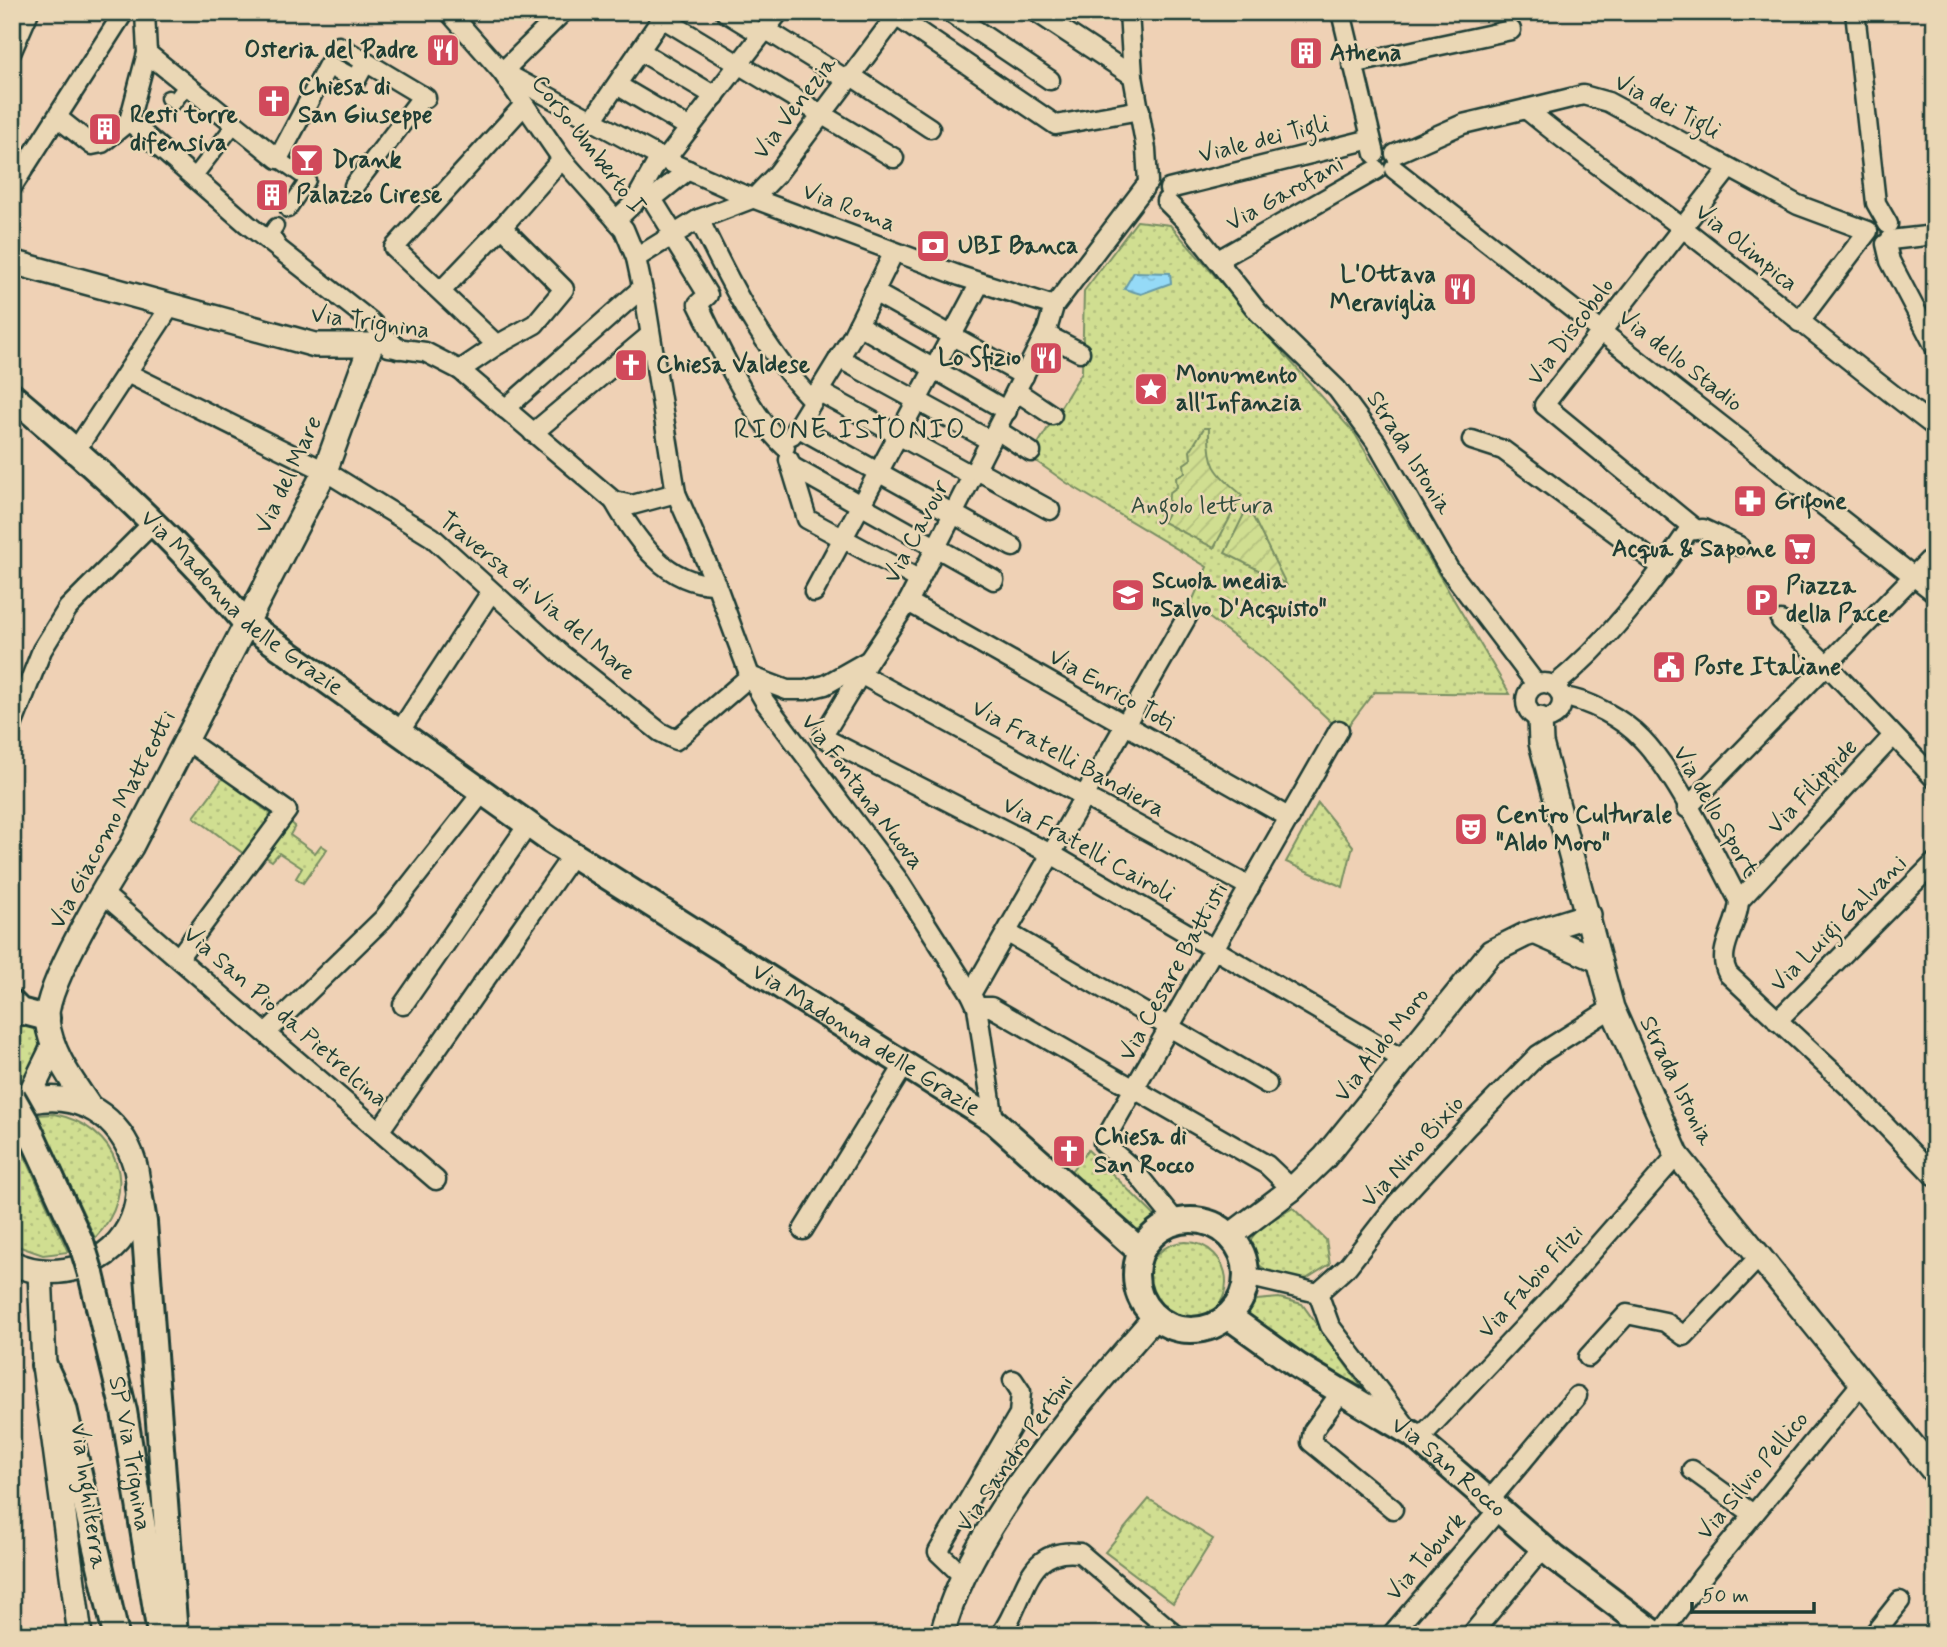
<svg xmlns="http://www.w3.org/2000/svg" width="1947" height="1647" font-family="Mynerve,sans-serif">
  <defs>
    <pattern id="grass-dots" width="8" height="8" patternUnits="userSpaceOnUse" patternTransform="scale(1.75)"><rect width="8" height="8" fill="#d0de91"/><path d="M2 2h.1M6 6h.1" fill="none" stroke="#b2bf7e" stroke-width="1.8" stroke-linecap="round"/></pattern>
    <pattern id="garden-furrows" width="10" height="10" patternUnits="userSpaceOnUse" patternTransform="scale(1.75)"><rect width="10" height="10" fill="#d0de91"/><path d="M-1 1l2-2M0 10L10 0M9 11l2-2" fill="none" stroke="#b2bf7e"/></pattern>
    <pattern id="water-ripples" width="26" height="14" patternUnits="userSpaceOnUse" patternTransform="scale(1.75)"><rect width="26" height="14" fill="#95daf7"/><path d="M2 4q2-2 4 0t4 0M15 11q2-2 4 0t4 0" fill="none" stroke="#80bcd4"/></pattern>
  </defs>
  <rect width="100%" height="100%" fill="#efd1b5"/>
  <filter id="ink" filterUnits="userSpaceOnUse"><feTurbulence type="fractalNoise" baseFrequency=".0143" numOctaves="2"/><feDisplacementMap in="SourceGraphic" scale="14" xChannelSelector="R" yChannelSelector="G"/><feConvolveMatrix kernelMatrix="1 2 1 2 8 2 1 2 1" color-interpolation-filters="sRGB"/></filter>
  <g filter="url(#ink)">
    <g fill="url(#grass-dots)" stroke="#788e62" stroke-width="2">
      <polygon points="1137,221 1170,225 1355,434 1510,694 1374,692 1343,733 1264,659 1191,604 1207,567 1067,483 1030,457 1082,372 1084,291"/>
      <polygon points="223,778 272,815 244,854 194,817"/>
      <polygon points="1318,803 1353,846 1343,887 1286,862"/>
      <polygon points="289,821 295,826 290,835 315,853 321,845 327,849 303,883 296,878 302,868 279,853 272,861 264,856"/>
      <polygon points="12,1008 35,1028 43,1053 26,1089 12,1097"/>
      <path d="M54,1114C119,1127 141,1190 95,1238L37,1115Z"/>
      <polygon points="12,1127 68,1252 43,1255 12,1244"/>
      <polygon points="1088,1150 1162,1223 1132,1231 1068,1175"/>
      <polygon points="1293,1208 1326,1240 1330,1264 1306,1279 1274,1275 1253,1261 1248,1243 1260,1227"/>
      <circle cx="1186" cy="1282" r="40"/>
      <polygon points="1279,1298 1302,1304 1370,1399 1256,1330 1246,1315 1257,1300"/>
      <polygon points="1149,1499 1213,1539 1173,1603 1105,1552"/>
    </g>
    <g fill="url(#garden-furrows)" stroke="#788e62" stroke-width="2">
      <path d="M1204,428H1209C1208,466 1214,471 1242,495L1214,548L1163,522L1168,513L1169,493L1177,487L1176,478L1185,473L1184,464L1191,459L1190,451Z"/>
      <polygon points="1248,506 1252,515 1286,584 1225,553"/>
    </g>
    <polygon fill="url(#water-ripples)" stroke="#669ba9" stroke-width="2" points="1134,272 1170,273 1171,283 1141,294 1124,289"/>
    <g fill="none" stroke-linecap="round" stroke-linejoin="round">
      <g stroke="#1f3d34" stroke-width="19">
        <g id="pedestrian">
          <polyline points="168,98 174,102 186,86"/>
          <polyline points="278,159 308,180 288,210"/>
          <polyline points="194,177 234,125"/>
          <polyline points="276,226 271,233 280,248"/>
        </g>
      </g>
      <g stroke="#1f3d34" stroke-width="23">
        <g id="minor">
          <polyline points="145,12 147,53 129,121 247,224 369,320 398,349"/>
          <polyline points="449,12 502,72 562,159 624,229 636,258 646,305 676,493 716,584 750,676 765,702 899,881 971,994 977,1007 994,1121"/>
          <polyline points="725,12 761,34"/>
          <polyline points="890,12 1056,125 1140,110"/>
          <polyline points="949,12 1050,80"/>
          <polyline points="1036,12 1133,76"/>
          <polyline points="1129,12 1133,76 1146,149 1148,182"/>
          <polyline points="1341,12 1375,154"/>
          <polyline points="1855,12 1876,203 1888,224"/>
          <polyline points="662,18 894,158"/>
          <polyline points="765,29 847,80"/>
          <polyline points="339,46 426,98"/>
          <polyline points="12,51 29,12"/>
          <polyline points="640,51 715,96"/>
          <polyline points="147,53 278,159 328,65 356,80 366,62"/>
          <polyline points="1352,64 1511,30"/>
          <polyline points="502,72 563,12"/>
          <polyline points="505,73 665,160 739,193 960,276 1054,306"/>
          <polyline points="850,75 930,128"/>
          <polyline points="617,85 690,128"/>
          <path d="M1526,109C1575,150 1628,186 1679,225C1765,292 1848,361 1935,427"/>
          <polyline points="58,118 92,145 102,143 129,121"/>
          <polyline points="593,119 666,12"/>
          <polyline points="1395,154 1463,124 1526,109 1583,95 1608,102 1798,205 1868,231 1799,322"/>
          <polyline points="665,160 779,12"/>
          <polyline points="1394,169 1935,593"/>
          <polyline points="354,186 423,96"/>
          <polyline points="12,187 124,12"/>
          <polyline points="1169,189 1371,139"/>
          <polyline points="1166,201 1186,221 1258,312 1337,389 1376,442 1449,569 1536,684"/>
          <path d="M699,219C730,283 763,349 812,400"/>
          <polyline points="616,220 634,203 660,157"/>
          <polyline points="502,227 562,159"/>
          <polyline points="675,236 652,199 688,170"/>
          <path d="M672,237L708,295L698,304C721,350 748,412 785,447"/>
          <polyline points="1890,240 1935,235"/>
          <polyline points="1886,244 1890,261 1935,347"/>
          <polyline points="636,258 699,219 754,198 777,174 899,12"/>
          <polyline points="1218,260 1376,170"/>
          <polyline points="442,290 502,227 564,289 535,324 497,345 394,248 524,105"/>
          <polyline points="874,292 1024,376"/>
          <polyline points="858,325 1007,411"/>
          <polyline points="1045,334 1080,352"/>
          <polyline points="389,347 425,352 460,370 614,501 632,505 676,493"/>
          <polyline points="839,358 991,441"/>
          <polyline points="460,370 497,345"/>
          <polyline points="127,373 325,471 432,537 561,654 660,732 676,740 750,676 787,690 805,690 825,685 869,660 908,602 1047,330 1054,306 1144,188"/>
          <polyline points="818,391 973,476"/>
          <polyline points="1016,391 1052,415"/>
          <polyline points="505,409 642,288"/>
          <polyline points="797,427 1013,547"/>
          <polyline points="997,430 1031,452"/>
          <polyline points="533,433 650,335"/>
          <polyline points="792,435 852,337 894,252"/>
          <polyline points="1472,440 1503,450 1663,568"/>
          <polyline points="76,450 170,307"/>
          <polyline points="789,460 807,519 918,579"/>
          <polyline points="791,466 994,580"/>
          <polyline points="977,470 1050,510"/>
          <path d="M614,501C636,540 667,585 716,584"/>
          <polyline points="1695,529 1544,405 1729,168"/>
          <polyline points="814,592 980,283"/>
          <polyline points="908,602 1290,818"/>
          <polyline points="1781,621 1827,665 1935,779"/>
          <polyline points="869,660 822,737 1053,855 1404,1060"/>
          <polyline points="862,675 1250,887"/>
          <circle cx="1544" cy="701" r="18"/>
          <path d="M1554,686C1607,643 1650,587 1688,531L1703,529L1739,546"/>
          <path d="M1562,697C1589,700 1623,719 1642,739C1676,774 1715,855 1739,901C1738,927 1715,950 1728,974L1849,1087L1935,1177"/>
          <polyline points="12,726 42,650 68,608 153,523"/>
          <polyline points="398,734 491,592"/>
          <polyline points="1687,808 1935,554"/>
          <polyline points="101,892 436,1180"/>
          <polyline points="1739,901 1893,736"/>
          <polyline points="1008,933 1267,1084"/>
          <polyline points="179,957 287,811 186,740"/>
          <polyline points="971,994 1188,615"/>
          <polyline points="403,1005 528,825"/>
          <polyline points="977,1007 991,1007 1267,1165 1292,1189"/>
          <polyline points="1777,1021 1935,862"/>
          <polyline points="266,1033 383,919 482,793"/>
          <polyline points="380,1130 573,854"/>
          <polyline points="1176,1222 1133,1169 1103,1143 1339,730"/>
          <polyline points="803,1230 905,1064"/>
          <polyline points="1246,1276 1318,1293 1348,1266 1397,1203 1467,1127 1538,1055 1612,1008"/>
          <polyline points="1318,1293 1330,1326 1406,1426"/>
          <polyline points="1588,1357 1627,1314 1665,1322 1684,1336 1759,1257"/>
          <polyline points="1341,1392 1313,1431 1311,1442 1393,1509"/>
          <polyline points="1419,1439 1556,1293 1677,1155"/>
          <polyline points="1692,1470 1753,1514"/>
          <polyline points="1489,1501 1577,1396"/>
          <polyline points="965,1578 938,1552 1019,1414 1021,1392 1013,1380"/>
          <path d="M1000,1635C1028,1598 1023,1546 1080,1553L1176,1635"/>
          <polyline points="1391,1635 1498,1510"/>
          <polyline points="1471,1635 1543,1548"/>
          <polyline points="1660,1635 1702,1577 1861,1384"/>
          <polyline points="1873,1635 1900,1601"/>
        </g>
      </g>
      <g stroke="#1f3d34" stroke-width="28">
        <g id="tertiary">
          <path d="M12,262L315,345H371L325,471L131,847C111,877 44,987 47,1020C51,1053 71,1079 89,1106"/>
          <polyline points="1540,719 1541,743 1612,1008 1677,1155 1935,1473"/>
          <polyline points="1534,932 1598,960"/>
          <polyline points="26,1102 53,1047"/>
          <path d="M12,1107C130,1060 190,1228 80,1267C57,1274 34,1273 12,1263"/>
          <polyline points="1230,1236 1292,1189 1325,1157 1491,952 1525,935 1589,915"/>
          <polyline points="40,1271 44,1365 80,1635"/>
          <path d="M942,1635C968,1528 1082,1401 1154,1318"/>
        </g>
      </g>
      <g stroke="#1f3d34" stroke-width="30">
        <g id="secondary">
          <path id="s1" d="M12,396C96,467 176,539 246,623L550,840L994,1121L1140,1251"/>
          <polyline points="12,1003 20,1011 47,1018"/>
          <polyline points="25,1120 82,1245"/>
          <polyline points="138,1186 144,1222 175,1635"/>
          <circle cx="1191" cy="1275" r="55"/>
          <path id="s2" d="M91,1274L124,1411L160,1634"/>
          <path id="s3" d="M1228,1316L1298,1366L1412,1434L1555,1558L1657,1635"/>
          <polyline points="44,1365 64,1408 116,1635"/>
        </g>
      </g>
      <use href="#pedestrian" stroke="#ead7b5" stroke-width="14"/>
      <use href="#minor" stroke="#ead7b5" stroke-width="18"/>
      <use href="#tertiary" stroke="#ead7b5" stroke-width="23"/>
      <use href="#secondary" stroke="#ead7b5" stroke-width="24"/>
      <g stroke="#1f3d34" stroke-width="30" stroke-linecap="butt">
        <g id="secondary-bridge">
          <polyline points="12,1097 25,1120"/>
          <polyline points="82,1245 91,1274"/>
        </g>
      </g>
      <use href="#secondary-bridge" stroke="#ead7b5" stroke-width="24"/>
    </g>
  </g>
  <defs>
    <g id="restaurant-square" transform="scale(1.75)"><rect x="-9" y="-9" width="18" height="18" rx="4" fill="#d1495b" stroke="#ead7b5"/><path d="M-5-6h1v4h1v-4h1v4h1v-4h1v5L-1.5 .5V6h-2V.5L-5-1ZM5-6V6H3V1.5H1.5Q1.5-4 5-6Z" fill="#fff"/></g>
    <g id="building-square" transform="scale(1.75)"><rect x="-9" y="-9" width="18" height="18" rx="4" fill="#d1495b" stroke="#ead7b5"/><path d="M-4-6H4V6H1V3H-1V6H-4ZM-2.5-4.3h1.7v1.8h-1.7ZM.8-4.3h1.7v1.8H.8ZM-2.5-1h1.7V.8h-1.7ZM.8-1h1.7V.8H.8Z" fill="#fff"/></g>
    <g id="church-square" transform="scale(1.75)"><rect x="-9" y="-9" width="18" height="18" rx="4" fill="#d1495b" stroke="#ead7b5"/><path d="M-1.2-6h2.4v3.5h3.3v2.4h-3.3V6h-2.4V-.1h-3.3v-2.4h3.3Z" fill="#fff"/></g>
    <g id="bar-square" transform="scale(1.75)"><rect x="-9" y="-9" width="18" height="18" rx="4" fill="#d1495b" stroke="#ead7b5"/><path d="M-6-5H6L.8 .8V4.5H3.5V6h-7V4.5H-.8V.8Z" fill="#fff"/></g>
    <g id="bank-square" transform="scale(1.75)"><rect x="-9" y="-9" width="18" height="18" rx="4" fill="#d1495b" stroke="#ead7b5"/><path d="M-6-4H6V4H-6ZM0-2.3a2.3 2.3 0 1 0 0 4.6a2.3 2.3 0 1 0 0-4.6Z" fill="#fff"/></g>
    <g id="sight-square" transform="scale(1.75)"><rect x="-9" y="-9" width="18" height="18" rx="4" fill="#d1495b" stroke="#ead7b5"/><path d="M0-6L1.8-2.2L6-1.7L2.9 1.2L3.7 5.4L0 3.3L-3.7 5.4L-2.9 1.2L-6-1.7L-1.8-2.2Z" fill="#fff"/></g>
    <g id="pharmacy-square" transform="scale(1.75)"><rect x="-9" y="-9" width="18" height="18" rx="4" fill="#d1495b" stroke="#ead7b5"/><path d="M-2-6h4v4h4v4h-4v4h-4v-4h-4v-4h4Z" fill="#fff"/></g>
    <g id="supermarket-square" transform="scale(1.75)"><rect x="-9" y="-9" width="18" height="18" rx="4" fill="#d1495b" stroke="#ead7b5"/><path d="M-6-5.5h2.5l.6 2H6L4.5 2H-2.5L-4.4-4H-6ZM-1.5 3.2a1.3 1.3 0 1 0 .1 0ZM3 3.2a1.3 1.3 0 1 0 .1 0Z" fill="#fff"/></g>
    <g id="school-square" transform="scale(1.75)"><rect x="-9" y="-9" width="18" height="18" rx="4" fill="#d1495b" stroke="#ead7b5"/><path d="M0-5L7-2L0 1L-7-2ZM-4 1L0 2.5L4 1V4Q0 6-4 4Z" fill="#fff"/></g>
    <g id="parking-square" transform="scale(1.75)"><rect x="-9" y="-9" width="18" height="18" rx="4" fill="#d1495b" stroke="#ead7b5"/><path d="M-3.5-5.5H1a3.5 3.5 0 0 1 0 7H-1V5.5H-3.5ZM-1-3.4V-.6H.8a1.4 1.4 0 0 0 0-2.8Z" fill="#fff"/></g>
    <g id="civic-square" transform="scale(1.75)"><rect x="-9" y="-9" width="18" height="18" rx="4" fill="#d1495b" stroke="#ead7b5"/><path d="M-.6-6.5H3V-4.5H.6V-3L4-1V1h2V6H-6V1h2V-1L-.6-3ZM-1.2 2.5V6h2.4V2.5Z" fill="#fff"/></g>
    <g id="theatre-square" transform="scale(1.75)"><rect x="-9" y="-9" width="18" height="18" rx="4" fill="#d1495b" stroke="#ead7b5"/><path d="M-5-5.5Q0-4 5-5.5V0Q5 5 0 6Q-5 5-5 0ZM-3.3-2.5H-1v1.5H-3.3ZM1-2.5H3.3v1.5H1ZM-2.8 1Q0 5.5 2.8 1Z" fill="#fff"/></g>
  </defs>
  <g fill-rule="evenodd">
    <use href="#restaurant-square" x="443" y="50"/>
    <use href="#building-square" x="1306" y="53"/>
    <use href="#church-square" x="274" y="101"/>
    <use href="#building-square" x="105" y="129"/>
    <use href="#bar-square" x="307" y="160"/>
    <use href="#building-square" x="272" y="195"/>
    <use href="#bank-square" x="933" y="246"/>
    <use href="#restaurant-square" x="1460" y="289"/>
    <use href="#restaurant-square" x="1046" y="358"/>
    <use href="#church-square" x="631" y="365"/>
    <use href="#sight-square" x="1151" y="389"/>
    <use href="#pharmacy-square" x="1750" y="501"/>
    <use href="#supermarket-square" x="1800" y="549"/>
    <use href="#school-square" x="1128" y="595"/>
    <use href="#parking-square" x="1762" y="600"/>
    <use href="#civic-square" x="1669" y="667"/>
    <use href="#theatre-square" x="1471" y="829"/>
    <use href="#church-square" x="1069" y="1151"/>
  </g>
  <g text-anchor="middle" dominant-baseline="central" stroke-width="5" stroke-linejoin="round" paint-order="stroke">
    <g font-size="24" font-weight="bold" fill="#1f3d34" stroke="#ead7b5" text-anchor="start">
      <text x="418" y="50" text-anchor="end">Osteria del Padre</text>
      <text x="1330" y="53">Athena</text>
      <text x="298" y="87">Chiesa di<tspan x="298" dy="28">San Giuseppe</tspan></text>
      <text x="130" y="115">Resti torre<tspan x="130" dy="28">difensiva</tspan></text>
      <text x="332" y="160">Drank</text>
      <text x="296" y="195">Palazzo Cirese</text>
      <text x="958" y="246">UBI Banca</text>
      <text x="1436" y="275" text-anchor="end">L'Ottava<tspan x="1436" dy="28">Meraviglia</tspan></text>
      <text x="1021" y="358" text-anchor="end">Lo Sfizio</text>
      <text x="656" y="365">Chiesa Valdese</text>
      <text x="1176" y="375">Monumento<tspan x="1176" dy="28">all'Infanzia</tspan></text>
      <text x="1774" y="501">Grifone</text>
      <text x="1776" y="549" text-anchor="end">Acqua &amp; Sapone</text>
      <text x="1152" y="581">Scuola media<tspan x="1152" dy="28">"Salvo D'Acquisto"</tspan></text>
      <text x="1786" y="586">Piazza<tspan x="1786" dy="28">della Pace</tspan></text>
      <text x="1694" y="667">Poste Italiane</text>
      <text x="1496" y="815">Centro Culturale<tspan x="1496" dy="28">"Aldo Moro"</tspan></text>
      <text x="1094" y="1137">Chiesa di<tspan x="1094" dy="28">San Rocco</tspan></text>
    </g>
    <g font-size="24" fill="#1f3d34" stroke="#ead7b5">
      <text transform="translate(1667 107) rotate(27)">Via dei Tigli</text>
      <text transform="translate(795 108) rotate(-53)">Via Venezia</text>
      <text transform="translate(1264 140) rotate(-14)">Viale dei Tigli</text>
      <text transform="translate(588 145) rotate(52)">Corso Umberto I</text>
      <text transform="translate(1285 194) rotate(-29)">Via Garofani</text>
      <text transform="translate(849 208) rotate(21)">Via Roma</text>
      <text transform="translate(1746 248) rotate(39)">Via Olimpica</text>
      <text transform="translate(370 323) rotate(8)">Via Trignina</text>
      <text transform="translate(1571 332) rotate(-53)">Via Discobolo</text>
      <text transform="translate(1680 361) rotate(38)">Via dello Stadio</text>
      <text transform="translate(1409 453) rotate(58)">Strada Istonia</text>
      <text transform="translate(289 475) rotate(-65)">Via del Mare</text>
      <text transform="translate(917 532) rotate(-62)">Via Cavour</text>
      <text transform="translate(537 597) rotate(40)">Traversa di Via del Mare</text>
      <text stroke="none"><textPath href="#s1" startOffset="310">Via Madonna delle Grazie</textPath></text>
      <text transform="translate(1111 690) rotate(30)">Via Enrico Toti</text>
      <text transform="translate(1068 759) rotate(29)">Via Fratelli Bandiera</text>
      <text transform="translate(1813 787) rotate(-47)">Via Filippide</text>
      <text transform="translate(862 792) rotate(53)">Via Fontana Nuova</text>
      <text transform="translate(1715 812) rotate(60)">Via dello Sport</text>
      <text transform="translate(113 820) rotate(-62)">Via Giacomo Matteotti</text>
      <text transform="translate(1088 850) rotate(29)">Via Fratelli Cairoli</text>
      <text transform="translate(1839 924) rotate(-45)">Via Luigi Galvani</text>
      <text transform="translate(1174 972) rotate(-61)">Via Cesare Battisti</text>
      <text transform="translate(285 1017) rotate(41)">Via San Pio da Pietrelcina</text>
      <text stroke="none"><textPath href="#s1" startOffset="1074">Via Madonna delle Grazie</textPath></text>
      <text transform="translate(1382 1045) rotate(-52)">Via Aldo Moro</text>
      <text transform="translate(1676 1081) rotate(64)">Strada Istonia</text>
      <text transform="translate(1413 1152) rotate(-48)">Via Nino Bixio</text>
      <text transform="translate(1531 1282) rotate(-48)">Via Fabio Filzi</text>
      <text stroke="none"><textPath href="#s2" startOffset="184">SP Via Trignina</textPath></text>
      <text transform="translate(1015 1454) rotate(-55)">Via Sandro Pertini</text>
      <text stroke="none"><textPath href="#s3" startOffset="268">Via San Rocco</textPath></text>
      <text transform="translate(1753 1476) rotate(-50)">Via Silvio Pellico</text>
      <text transform="translate(88 1496) rotate(82)">Via Inghilterra</text>
      <text transform="translate(1426 1557) rotate(-49)">Via Toburk</text>
    </g>
    <g font-size="24" fill="#314d3d" stroke="#ead7b5">
      <text x="1202" y="506">Angolo lettura</text>
    </g>
    <g font-size="28" letter-spacing="2" fill="#1f3d34" stroke="#ead7b5">
      <text x="850" y="430">RIONE ISTONIO</text>
    </g>
  </g>
  <rect width="1947" height="1647" fill="none" stroke="#ead7b5" stroke-width="42"/>
  <rect x="21" y="21" width="1905" height="1605" fill="none" stroke="#1f3d34" stroke-width="2.5" filter="url(#ink)"/>
  <path d="M1692 1602v10h122v-10" fill="none" stroke="#1f3d34" stroke-width="3.5"/>
  <text x="1702" y="1602" font-size="21" fill="#1f3d34" stroke="#ead7b5" stroke-width="5" paint-order="stroke">50 m</text>
</svg>
